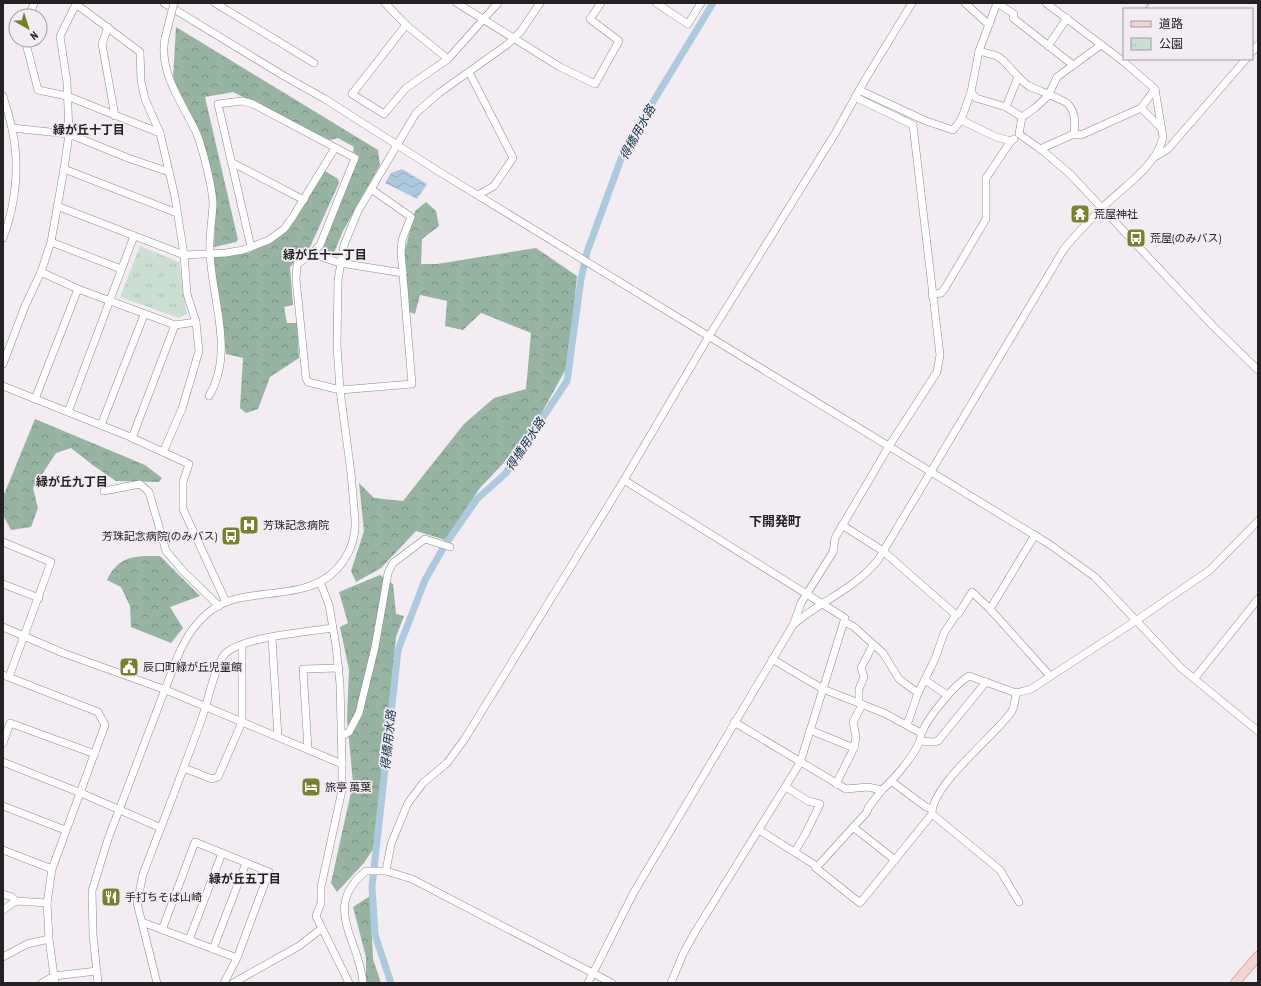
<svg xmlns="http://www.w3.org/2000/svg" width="1261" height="986" font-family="'PT Sans Narrow','Noto Sans JP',sans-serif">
  <defs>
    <pattern id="forest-crowns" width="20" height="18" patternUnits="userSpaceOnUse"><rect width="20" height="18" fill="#96b4a1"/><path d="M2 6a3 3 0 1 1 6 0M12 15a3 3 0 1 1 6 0" fill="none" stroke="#7a9283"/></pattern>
    <pattern id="park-tufts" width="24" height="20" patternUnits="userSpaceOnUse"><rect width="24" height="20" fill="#cbe0d2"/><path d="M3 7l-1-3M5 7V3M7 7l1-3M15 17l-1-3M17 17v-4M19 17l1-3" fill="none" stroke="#aec0b4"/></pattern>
    <pattern id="water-waves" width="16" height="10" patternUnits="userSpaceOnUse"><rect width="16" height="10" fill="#acc9de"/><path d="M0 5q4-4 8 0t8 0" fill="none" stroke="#94acbe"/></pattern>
  </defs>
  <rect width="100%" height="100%" fill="#f3ecf3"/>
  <g fill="url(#forest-crowns)">
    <polygon points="176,27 378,150 380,165 343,231 334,253 322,251 359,156 353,152 354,147 338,138 330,140 233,92 205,97 238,240 236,242 214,247 216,204 199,131 173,79"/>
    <polygon points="325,171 338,179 339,183 310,247 290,267 293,305 284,307 287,323 297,323 299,358 270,377 258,409 246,413 240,408 243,358 226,354 212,256 248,253 274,241"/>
    <polygon points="426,202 436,211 439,226 422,239 421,264 437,264 536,248 577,276 568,365 529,436 480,488 445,540 416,531 381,568 356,582 351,571 364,531 359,483 374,498 403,501 464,424 494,398 526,389 531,333 481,313 463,330 445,326 447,301 420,295 415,314 409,312 404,254 415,211"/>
    <polygon points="35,419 145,465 162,478 159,482 116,481 94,466 71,448 56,453 33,488 38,508 31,527 11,530 3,515 3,497"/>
    <path d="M160,556L200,596L170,607L183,628L171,643L131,627L130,606L121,587L107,580C119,555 135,556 160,556Z"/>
    <polygon points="380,575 393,584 396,614 404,616 396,637 375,846 364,863 337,892 331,883 353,783 347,719 349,670 340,627 348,623 339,592"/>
    <polygon points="370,896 373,959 381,983 366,983 366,957 353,907"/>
  </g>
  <polygon fill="url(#park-tufts)" points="140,246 179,262 187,313 179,318 120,297"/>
  <polygon fill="url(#water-waves)" points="402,169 427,184 417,199 385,183 391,173"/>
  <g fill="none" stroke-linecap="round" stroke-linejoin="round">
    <polyline stroke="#acc9de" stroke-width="2" points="1145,9 1149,3"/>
    <polyline stroke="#acc9de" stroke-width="7" points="391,983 375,935 372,887 398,650 425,580 445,545 477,499 506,473 567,381 581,279 587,252 625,148 713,3"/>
    <g stroke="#8e888d" stroke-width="8">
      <g id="minor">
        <polyline points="164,3 284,76 325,99 438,171 1049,544 1095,577 1181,668 1258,731"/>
        <polyline points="215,3 314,63"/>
        <polyline points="385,3 406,25 448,59 498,3"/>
        <polyline points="457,3 560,67 595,84 619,41 590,19 601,3"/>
        <polyline points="656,3 688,24 701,3"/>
        <polyline points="965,3 989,25"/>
        <polyline points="997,3 979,51 971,92 976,98 1006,107 1022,117 1019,134 1043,151 1070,174 1213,326 1258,370"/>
        <polyline points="997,3 1014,14 1013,18 1073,65"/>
        <polyline points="29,16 34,3"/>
        <polyline points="406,25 352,94 384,114 406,88 448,59"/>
        <polyline points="108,27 102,44 115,116"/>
        <path d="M165,38C158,73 184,105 197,134C203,150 213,189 213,205C212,221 209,237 210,253C212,301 235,352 209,396"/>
        <polyline points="25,40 38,90 67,96 160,133"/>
        <polyline points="1048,46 1067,18"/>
        <path d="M979,51C985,53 992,54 997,56C1006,60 1017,79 1029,86C1037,90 1065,100 1068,104C1076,113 1075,123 1074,134L1040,149"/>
        <polyline points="1252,52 1258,45"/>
        <polyline points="469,72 513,158 494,186 478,195"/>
        <polyline points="859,90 926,121 953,130 961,120 971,92"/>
        <path d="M3,96C6,107 10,118 12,129C20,165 16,204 3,238"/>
        <polyline points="1006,107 1018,77"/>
        <polyline points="1141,108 1161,128"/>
        <polyline points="1022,117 1035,108 1048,96 1057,77 1101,45"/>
        <polyline points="961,120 996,137 1011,141 1014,139"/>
        <polyline points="12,128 69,134 128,158 169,172"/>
        <polyline points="1074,134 1081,135 1141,108 1155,89"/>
        <polyline points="1153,158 1168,149 1246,59"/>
        <polyline points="231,162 304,200"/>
        <polyline points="64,169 177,213"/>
        <polyline points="57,206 184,255 226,253 243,250 269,240 284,229 292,218 335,148"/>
        <polyline points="51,242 121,269"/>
        <polyline points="251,247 218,104 242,101 253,104 355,158 320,245 312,254 297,264 296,279 306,378 308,382 340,390 412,384 401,252 402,240 411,217 371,189"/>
        <polyline points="312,254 340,263 403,273"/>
        <polyline points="41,272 78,289 175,325 196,322"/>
        <polyline points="932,295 941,293 945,288 986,219 986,178 1011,141"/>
        <polyline points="3,364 25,306 41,272 51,242 64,169 69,134 67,82 60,36 76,4 140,52 141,81 145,99 160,133 175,197 184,255 187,294 196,322 199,351 182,409 163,452"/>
        <polyline points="3,386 128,436 189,464 183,482 183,509 226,602"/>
        <polyline points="35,399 78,289"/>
        <polyline points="68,412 134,236"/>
        <polyline points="101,425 144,315"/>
        <polyline points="132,438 175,325"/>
        <polyline points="624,480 845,618 800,763 695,932 683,954 671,983"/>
        <polyline points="104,491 140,484 149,492 166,551 183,571 219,606"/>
        <polyline points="842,525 883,551 956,615 944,633 935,659 918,693 907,725"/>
        <polyline points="1035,535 990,609 1050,676"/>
        <polyline points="3,542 51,562 9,677"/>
        <polyline points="320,582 329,605 336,646 340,684 342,764 342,790 321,887 321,903 316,916 349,983"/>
        <polyline points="3,584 39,598"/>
        <polyline points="956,615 959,613 972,592 990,609"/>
        <polyline points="844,622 853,626 883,653 899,679 918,693"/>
        <polyline points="794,623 801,603 833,552 835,538 889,446 937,372 940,355 913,125 855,97"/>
        <polyline points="3,627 63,653 166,690 342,764"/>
        <polyline points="272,638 278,737"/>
        <polyline points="772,659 823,689 884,713 921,733"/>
        <polyline points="3,675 98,712 105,725 52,869 47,903 49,939 55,983"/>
        <polyline points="1194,679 1258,599"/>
        <polyline points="925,680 947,695"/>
        <polyline points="859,703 859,689 864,677 861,668 873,645"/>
        <path d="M734,722L846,789L868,787L882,790C894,779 913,757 920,741C921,739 920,735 922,732C929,716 954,685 969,676L1016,693L1031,689L1137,620L1210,570L1258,521"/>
        <polyline points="810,730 854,748"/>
        <polyline points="342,736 349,732 359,713 375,647 388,573 393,563 425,539 450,547"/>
        <polyline points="920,741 933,742 938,741 986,682"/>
        <polyline points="3,743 10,723 95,754"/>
        <polyline points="308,749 303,669 339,668"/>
        <polyline points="3,762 81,793 161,828"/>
        <polyline points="184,768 212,779 218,777 242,722 242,645"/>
        <polyline points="891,781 926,807 932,809"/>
        <polyline points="836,784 854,748 856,737 853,722 862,705"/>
        <polyline points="786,787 808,801 820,804 806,833 795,851"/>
        <polyline points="3,806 65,830"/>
        <polyline points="932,814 1000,870 1019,902"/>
        <polyline points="853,827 895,860"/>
        <path d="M759,830L815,865L816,868L860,903L932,814C931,785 996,735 1012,711C1015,706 1015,698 1016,693"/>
        <polyline points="3,850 52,869"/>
        <polyline points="816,868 867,812 868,808 882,790"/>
        <polyline points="386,871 412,879 612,983"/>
        <polyline points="3,894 12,897 16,901"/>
        <polyline points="3,910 16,901 47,903"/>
        <polyline points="142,922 237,958"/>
        <polyline points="162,930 195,842 269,872 237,958 224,983"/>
        <polyline points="189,940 222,853"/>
        <polyline points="213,949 246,863"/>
        <polyline points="3,957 27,944 49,939"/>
        <polyline points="42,983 54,976 97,971"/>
        <path d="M98,983L93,935L92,891L108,839L177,658C185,638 195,622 213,609C251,583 313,607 344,560C352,548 356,534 355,519L351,473L340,390L337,346L338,280L344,245L358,211L416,113L439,93L508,44L521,31L540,3"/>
        <path d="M157,983L137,903L143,874C163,822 183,771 202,718C208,702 214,668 224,655C239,637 308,632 332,628"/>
        <polyline points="233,983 299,946 321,929"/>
        <path d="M363,983C360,940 321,907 366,871H386L391,844L408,803L423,783L447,763L464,740L621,485L709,336L836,132L865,80L912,3"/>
        <path d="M588,983L634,892L793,625C820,601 855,589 878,560L1064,249C1077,233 1091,219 1106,204C1125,186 1157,165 1163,137L1155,89L1124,62L1046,3"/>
      </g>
    </g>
    <g stroke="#a7827f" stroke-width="10">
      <polyline id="major" points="1235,983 1258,956"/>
    </g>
    <use href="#minor" stroke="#fff" stroke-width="7"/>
    <use href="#major" stroke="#f5d3d0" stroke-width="9"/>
    <g stroke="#8e888d" stroke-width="8" stroke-linecap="butt">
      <polyline id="minor-bridge" points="165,38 174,3"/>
    </g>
    <use href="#minor-bridge" stroke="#fff" stroke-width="7"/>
  </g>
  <defs>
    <g id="temple-square" transform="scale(1)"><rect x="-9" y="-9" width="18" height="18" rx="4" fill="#77812d" stroke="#f3ecf3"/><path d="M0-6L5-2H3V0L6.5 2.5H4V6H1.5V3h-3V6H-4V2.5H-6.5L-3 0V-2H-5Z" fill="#fff"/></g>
    <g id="bus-square" transform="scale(1)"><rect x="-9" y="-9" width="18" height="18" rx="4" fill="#77812d" stroke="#f3ecf3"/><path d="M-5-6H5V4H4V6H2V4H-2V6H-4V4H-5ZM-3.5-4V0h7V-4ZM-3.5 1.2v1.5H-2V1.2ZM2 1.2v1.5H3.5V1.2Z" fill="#fff"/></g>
    <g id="hospital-square" transform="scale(1)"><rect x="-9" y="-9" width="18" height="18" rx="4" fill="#77812d" stroke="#f3ecf3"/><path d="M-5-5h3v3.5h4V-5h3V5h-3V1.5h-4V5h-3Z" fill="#fff"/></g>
    <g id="civic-square" transform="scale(1)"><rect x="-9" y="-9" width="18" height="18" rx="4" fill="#77812d" stroke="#f3ecf3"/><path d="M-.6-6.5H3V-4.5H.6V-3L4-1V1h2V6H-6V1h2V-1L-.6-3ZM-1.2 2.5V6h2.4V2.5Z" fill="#fff"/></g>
    <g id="hotel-square" transform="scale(1)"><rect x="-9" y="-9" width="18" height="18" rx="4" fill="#77812d" stroke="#f3ecf3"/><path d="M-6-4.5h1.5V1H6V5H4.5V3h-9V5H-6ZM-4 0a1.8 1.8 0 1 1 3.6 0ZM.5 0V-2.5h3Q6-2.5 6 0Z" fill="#fff"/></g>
    <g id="restaurant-square" transform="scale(1)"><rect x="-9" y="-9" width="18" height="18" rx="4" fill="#77812d" stroke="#f3ecf3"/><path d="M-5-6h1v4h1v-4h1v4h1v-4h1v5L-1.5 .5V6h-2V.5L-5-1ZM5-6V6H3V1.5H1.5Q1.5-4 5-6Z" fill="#fff"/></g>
  </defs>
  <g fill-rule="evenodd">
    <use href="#temple-square" x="1080" y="214"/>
    <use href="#bus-square" x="1136" y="238"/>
    <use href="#hospital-square" x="249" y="525"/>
    <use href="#bus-square" x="231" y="536"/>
    <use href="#civic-square" x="129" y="667"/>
    <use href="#hotel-square" x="311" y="787"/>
    <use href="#restaurant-square" x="111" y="897"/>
  </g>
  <g text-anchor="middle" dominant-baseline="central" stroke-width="3.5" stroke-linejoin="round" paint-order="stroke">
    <g font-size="11" fill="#232123" stroke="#f3ecf3" text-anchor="start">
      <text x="1094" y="214">荒屋神社</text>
      <text x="1150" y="238">荒屋(のみバス)</text>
      <text x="263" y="525">芳珠記念病院</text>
      <text x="217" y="536" text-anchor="end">芳珠記念病院(のみバス)</text>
      <text x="143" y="667">辰口町緑が丘児童館</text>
      <text x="325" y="787">旅亭 萬葉</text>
      <text x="125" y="897">手打ちそば山崎</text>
    </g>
    <g font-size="12" font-weight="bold" fill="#232123" stroke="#f3ecf3">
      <text x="89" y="129">緑が丘十丁目</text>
      <text x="325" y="254">緑が丘十一丁目</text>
      <text x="72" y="481">緑が丘九丁目</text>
      <text x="245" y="878">緑が丘五丁目</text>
    </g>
    <g font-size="12" font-style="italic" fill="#0c3148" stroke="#f3ecf3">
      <text transform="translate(637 132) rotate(-61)">得橋用水路</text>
      <text transform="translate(525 444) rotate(-56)">得橋用水路</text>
      <text transform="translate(388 740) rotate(-84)">得橋用水路</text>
    </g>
    <g font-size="13" font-weight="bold" fill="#232123" stroke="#f3ecf3">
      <text x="775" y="521">下開発町</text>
    </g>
  </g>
  <rect width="1261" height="986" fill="none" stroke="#232123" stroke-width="8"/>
  <rect x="1123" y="8" width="130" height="52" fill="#f3ecf3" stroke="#a09ba0"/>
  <rect x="1131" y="21" width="20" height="6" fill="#f5d3d0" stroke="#a09ba0"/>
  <text x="1159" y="28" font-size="12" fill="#232123">道路</text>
  <rect x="1131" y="38" width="20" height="12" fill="url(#park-tufts)" stroke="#a09ba0"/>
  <text x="1159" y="48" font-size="12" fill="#232123">公園</text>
  <g transform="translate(28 28) rotate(141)"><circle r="19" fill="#f3ecf3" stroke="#a09ba0"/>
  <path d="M0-3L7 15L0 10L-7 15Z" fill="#77812d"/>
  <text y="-6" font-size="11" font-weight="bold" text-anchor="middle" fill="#232123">N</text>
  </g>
</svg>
